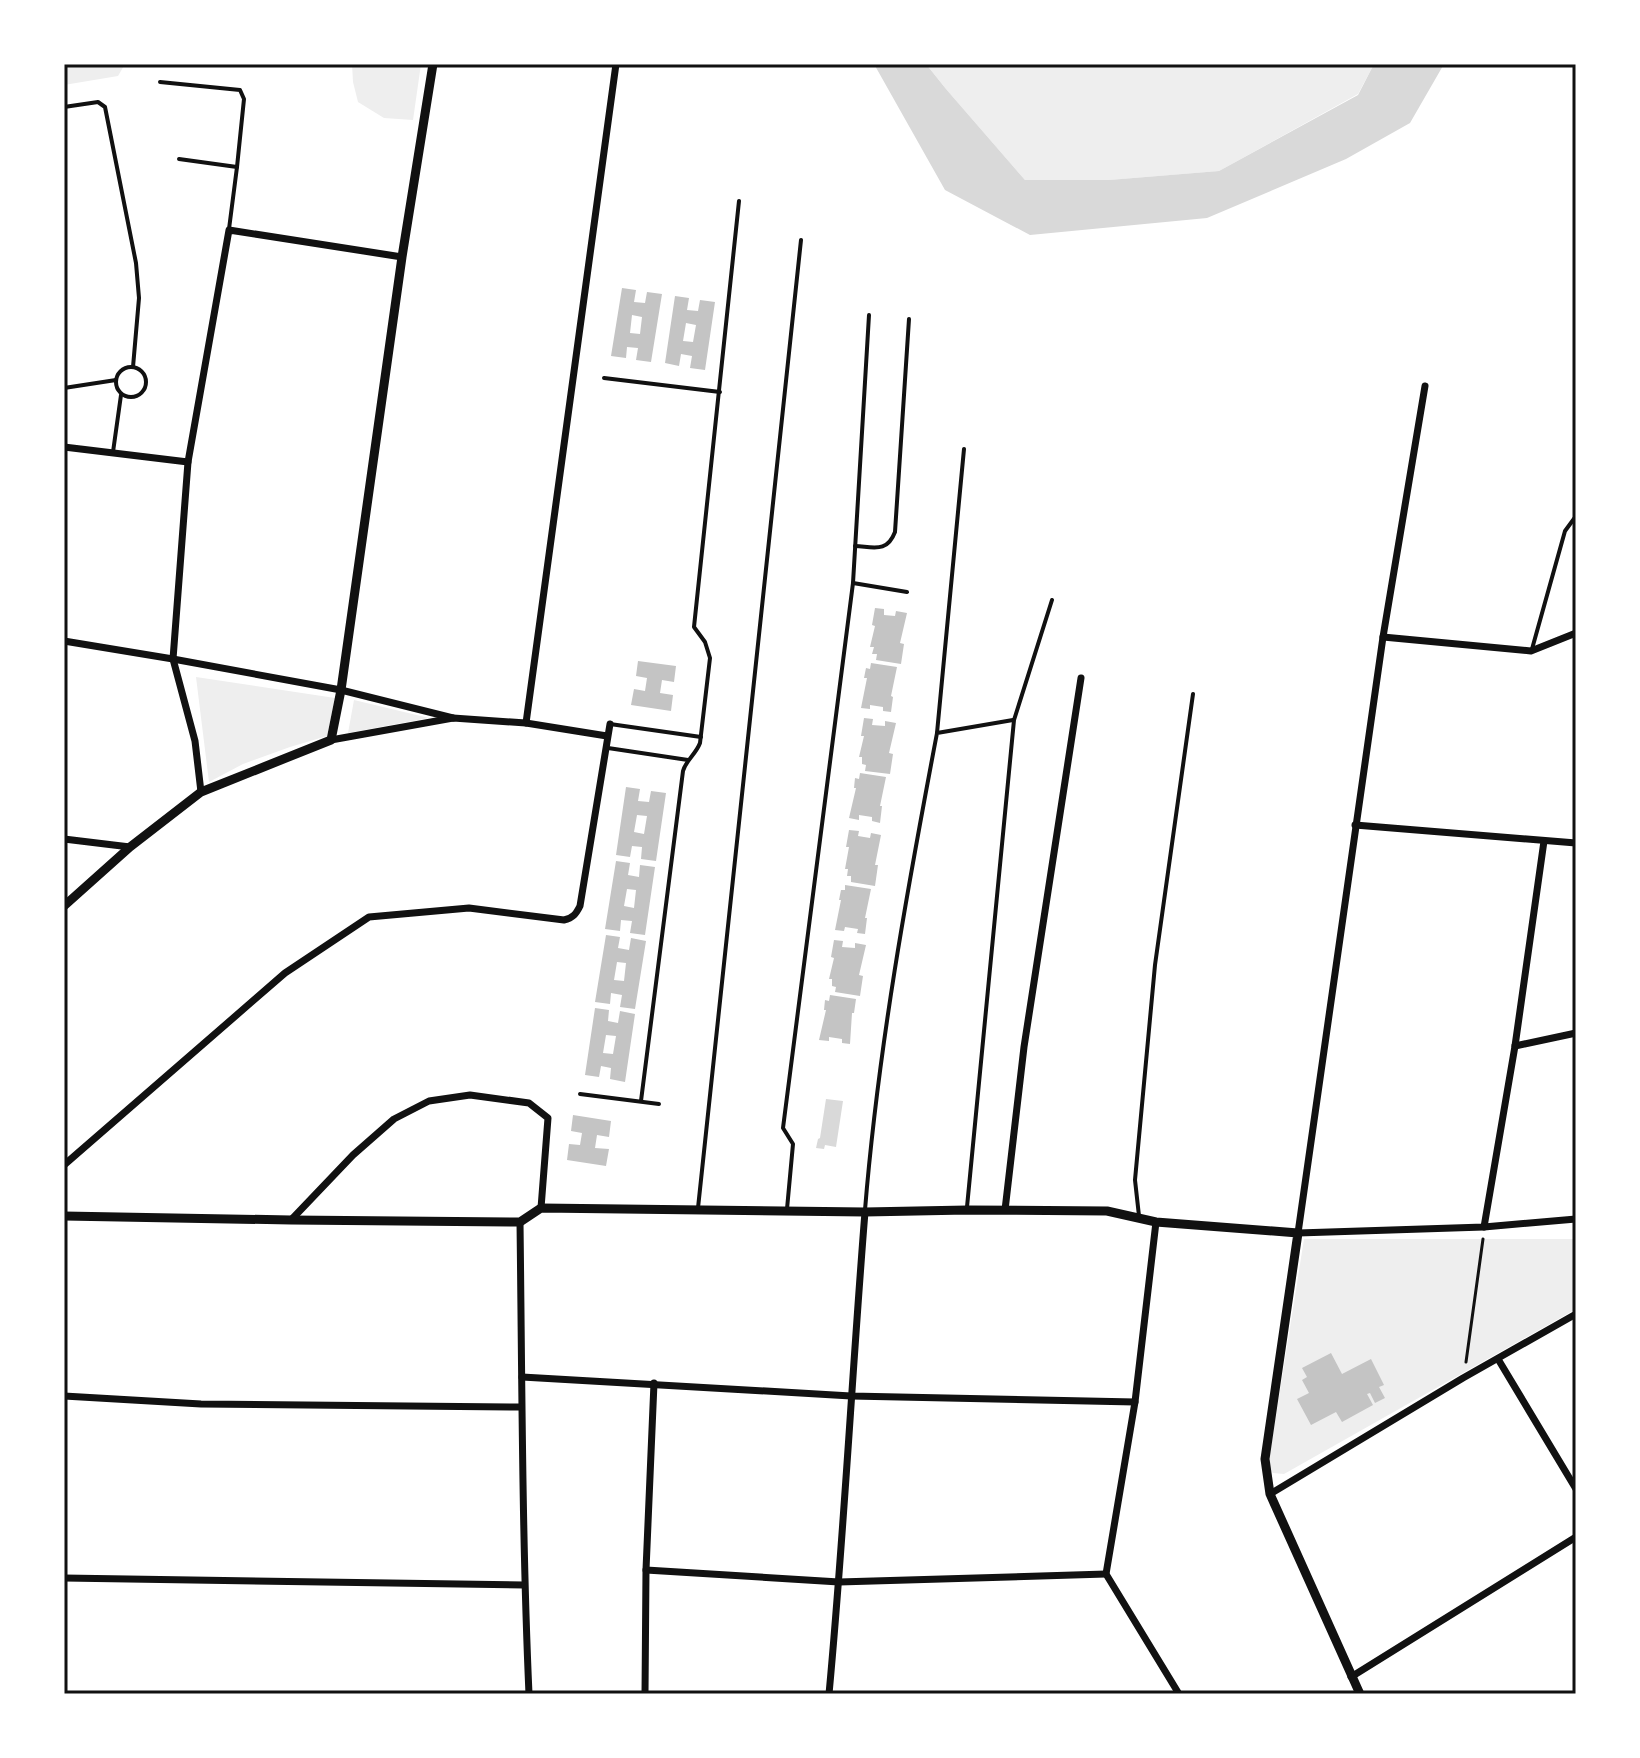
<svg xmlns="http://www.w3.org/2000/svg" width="1640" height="1758" font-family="Montserrat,sans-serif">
  <rect width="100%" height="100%" fill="#fff"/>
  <g fill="#eee">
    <polygon points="64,64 125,64 118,76 64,85"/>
    <polygon points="352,64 421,64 413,120 384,118 358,102 353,82"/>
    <polygon points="926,64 1374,64 1358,94 1219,171 1109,180 1025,180 946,89"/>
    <polygon points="196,677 335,698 327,736 290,747 243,764 209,782"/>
    <polygon points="354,700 429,718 348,733"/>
    <polygon points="1304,1239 1576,1239 1576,1309 1284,1474 1273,1473 1270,1470 1270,1454"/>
  </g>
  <g fill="#d9d9d9">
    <polygon points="874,64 926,64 946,89 1025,180 1109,180 1219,171 1358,95 1374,64 1444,64 1410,123 1346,159 1207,218 1030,235 945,190"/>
    <polygon points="826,1099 843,1101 836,1147 825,1145 824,1149 816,1148 818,1139 820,1138"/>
  </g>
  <g fill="#c4c4c4" fill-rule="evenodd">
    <path d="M622,288L636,290L634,302L645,303L647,292L662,294L651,362L636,360L638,348L627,347L626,358L611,356ZM632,315L642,317L640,334L630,333Z"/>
    <path d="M675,296L689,298L687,310L698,311L700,300L715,302L705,370L690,368L692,356L681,354L679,366L665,363ZM686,323L696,325L693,342L683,341Z"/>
    <polygon points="875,608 884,609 884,615 895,616 896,611 907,613 900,643 904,644 901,664 876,660 877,654 872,654 874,647 870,647 875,626 872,625"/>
    <polygon points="638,661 676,666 674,682 662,680 660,693 673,695 671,711 631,705 634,689 645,691 647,678 636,676"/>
    <polygon points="871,663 897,667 891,696 893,697 891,712 883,711 883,707 870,705 870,709 861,708 867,678 864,678 866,668 870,669"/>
    <polygon points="864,718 873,719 872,725 885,726 885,721 896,723 889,753 893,754 890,774 865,771 866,765 862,764 862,757 859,757 864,736 861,736"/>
    <polygon points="860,773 886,777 880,806 882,806 880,823 872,821 872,817 859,815 859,820 849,818 856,788 854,788 855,778 859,779"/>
    <path d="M626,787L640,789L638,801L649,802L651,791L666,793L656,861L641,859L642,847L632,846L630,857L616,855ZM637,815L647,816L644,834L634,832Z"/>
    <polygon points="849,830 859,831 858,836 870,838 871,833 881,835 875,865 878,865 875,886 851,882 851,876 847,876 848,869 845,869 849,847 846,847"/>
    <path d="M616,861L630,863L628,875L639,877L640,865L655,867L645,935L630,933L632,921L621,920L620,931L605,929ZM627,889L636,890L634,908L624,906Z"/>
    <polygon points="845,885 871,889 865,918 867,918 865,934 857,933 858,929 845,927 844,931 835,930 841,900 839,900 841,890 845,890"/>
    <path d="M606,935L620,937L618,948L629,950L631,938L646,941L635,1009L620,1007L622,995L611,993L610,1004L595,1002ZM617,962L626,963L624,981L614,980Z"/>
    <polygon points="834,940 843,941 842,947 855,948 855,943 866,945 859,975 863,976 860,996 835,992 836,987 832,986 832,979 829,979 834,958 831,957"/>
    <polygon points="830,995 856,999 854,1013 852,1013 850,1044 842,1043 842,1039 829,1037 829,1041 819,1040 826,1010 824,1010 825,1000 829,1001"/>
    <path d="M595,1008L609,1010L608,1021L618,1023L620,1011L635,1014L625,1082L610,1079L611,1068L601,1066L599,1077L585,1075ZM606,1035L616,1036L613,1054L603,1053Z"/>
    <polygon points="573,1115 611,1121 609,1137 597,1135 595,1148 609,1149 606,1166 567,1160 569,1144 580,1145 582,1133 571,1131"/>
    <polygon points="1331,1353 1342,1374 1371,1359 1384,1385 1379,1387 1385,1398 1375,1403 1370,1393 1367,1394 1373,1405 1342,1422 1336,1412 1311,1425 1297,1399 1309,1393 1302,1380 1307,1377 1302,1368"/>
  </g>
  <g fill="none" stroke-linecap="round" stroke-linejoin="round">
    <polyline stroke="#111" stroke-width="3" points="1466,1362 1483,1239"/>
    <g stroke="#111" stroke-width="4">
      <polyline points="160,82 240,90 244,99 237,167"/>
      <polyline points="64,107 98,102 105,107 136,263 139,298 133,367"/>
      <polyline points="179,159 237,167 229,229"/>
      <circle cx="131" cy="382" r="15"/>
      <polyline points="604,378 720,392"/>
      <polyline points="64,388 116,380"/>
      <polyline points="113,452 121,395"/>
      <path d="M855,546C874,547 887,553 895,532L909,319"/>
      <polyline points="853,583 907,592"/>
      <polyline points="1532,649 1565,531 1576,516"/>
      <polyline points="610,724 701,737"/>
      <polyline points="937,733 964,449"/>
      <polyline points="608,748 688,760"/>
      <polyline points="580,1094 659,1104"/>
      <path d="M641,1101L683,771C686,760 696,754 700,743L710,658L705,642L694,627L739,201"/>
      <polyline points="967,1207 1014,720 1052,600"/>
      <polyline points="698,1208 801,240"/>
      <polyline points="787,1209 793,1144 783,1128 853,583 869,315"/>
      <path d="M865,1210C878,1050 907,891 937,733L1013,720"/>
      <polyline points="1139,1216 1135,1180 1155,965 1193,694"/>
    </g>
    <g stroke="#111" stroke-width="7">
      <polyline points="1425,386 1383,637 1298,1233 1484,1227 1576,1219"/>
      <polyline points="64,447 188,462"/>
      <polyline points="1383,637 1531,651 1576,633"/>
      <polyline points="64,641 173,659 341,690 453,718"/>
      <polyline points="526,723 616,64"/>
      <polyline points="331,740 453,718 526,723 607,736"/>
      <polyline points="201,792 195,741 173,659 188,462 229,230 402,257"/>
      <polyline points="1355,825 1576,843"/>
      <polyline points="64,839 130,847"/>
      <polyline points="1515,1046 1576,1033"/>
      <path d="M64,1165L285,973L369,917L469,908L564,920C573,918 576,914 580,906L610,724"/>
      <polyline points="1005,1210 1024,1047 1081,678"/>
      <polyline points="291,1220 353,1155 394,1119 429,1101 470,1095 529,1103 548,1118 541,1208"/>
      <path d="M520,1222C522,1379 522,1537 529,1694"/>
      <polyline points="1156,1222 1135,1402 1106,1574 1179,1694"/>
      <polyline points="1484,1227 1515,1046 1544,841"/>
      <polyline points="1498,1359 1576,1489"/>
      <polyline points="522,1377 851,1396 1135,1402"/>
      <polyline points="64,1396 201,1404 521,1407"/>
      <polyline points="1270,1494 1463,1378 1576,1314"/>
      <polyline points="646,1570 839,1582 1106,1574"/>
      <polyline points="64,1578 524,1585"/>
      <polyline points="1351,1677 1576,1537"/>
      <polyline points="645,1694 646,1570 654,1383"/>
      <path d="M829,1694C844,1534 852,1373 865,1212"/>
    </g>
    <g stroke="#111" stroke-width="9">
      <polyline points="64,906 130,847 201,792 331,740 341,690 402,257 433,64"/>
      <polyline points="64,1216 291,1220 520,1222 541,1208 865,1212 967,1210 1107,1211 1156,1222 1298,1233 1265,1459 1270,1494 1360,1694"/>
    </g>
  </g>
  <rect width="1640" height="1758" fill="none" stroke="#ffffff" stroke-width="132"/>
  <rect x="66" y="66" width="1508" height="1626" fill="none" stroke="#111" stroke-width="3"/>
</svg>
